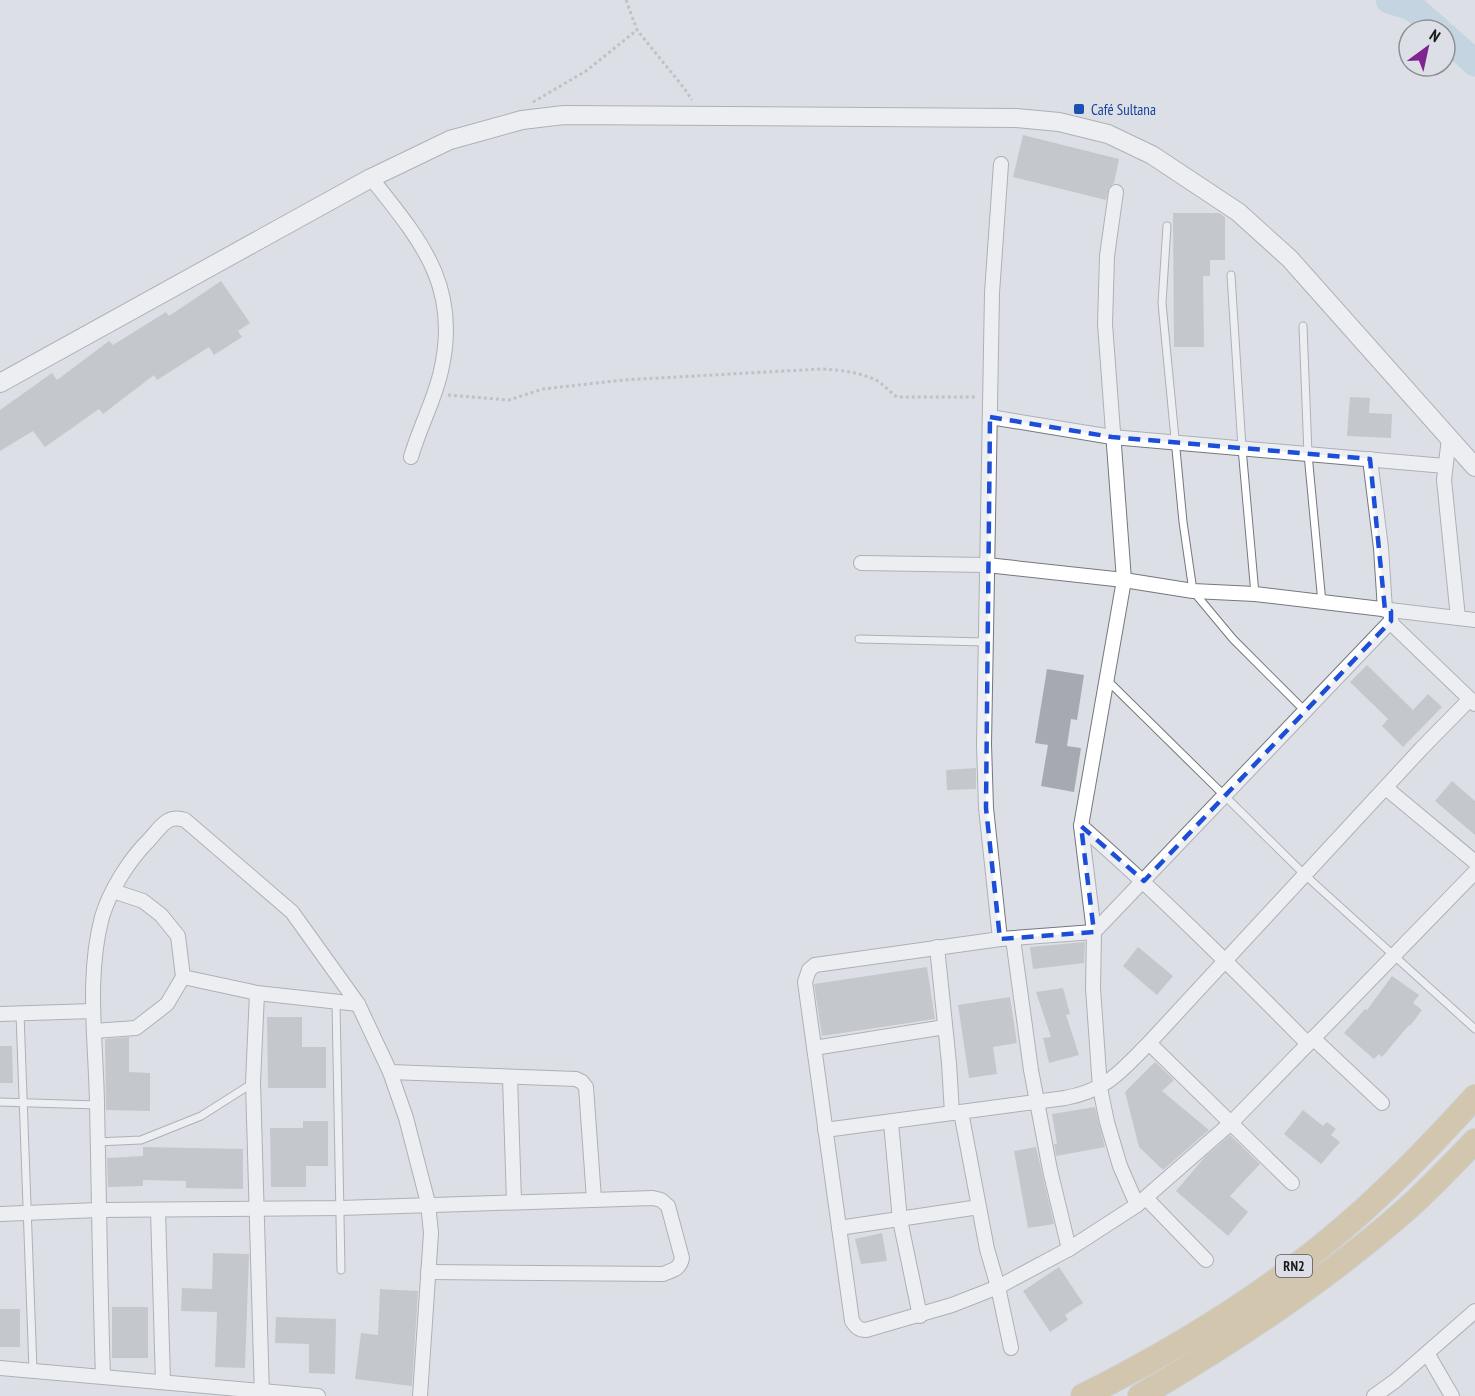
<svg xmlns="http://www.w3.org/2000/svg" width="1475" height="1396" font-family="'PT Sans Narrow',sans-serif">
  <rect width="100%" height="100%" fill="#dce0e6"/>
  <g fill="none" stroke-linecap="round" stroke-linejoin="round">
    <g stroke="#a6c8db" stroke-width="27">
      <polyline points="1389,0 1413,8 1438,30"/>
      <polyline points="1445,36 1475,63"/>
    </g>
  </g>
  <g fill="#a6aab0">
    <polygon points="1023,135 1119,159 1114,183 1109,187 1106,200 1013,177"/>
    <polygon points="1173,213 1219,213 1225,217 1225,260 1210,260 1210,276 1203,276 1204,347 1174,347"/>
    <polygon points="221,281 250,323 238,331 242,337 214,355 209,347 157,380 154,375 103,414 99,409 45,447 33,431 0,451 0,410 52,373 57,380 109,341 113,345 166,312 169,316"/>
    <polygon points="1350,397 1370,398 1369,413 1392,414 1391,438 1347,436"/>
    <polygon points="1367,665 1413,710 1428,694 1442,707 1403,747 1382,726 1388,719 1350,682"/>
    <polygon points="1047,669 1084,675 1077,720 1071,719 1067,746 1081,748 1074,792 1041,786 1048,745 1035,743"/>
    <polygon points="976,768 976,789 947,790 946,770"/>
    <polygon points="1452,781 1475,801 1475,835 1435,801"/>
    <polygon points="1085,942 1084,963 1033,969 1030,947"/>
    <polygon points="1138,947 1173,976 1157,995 1123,966"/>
    <polygon points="927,967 935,1019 822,1036 814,984"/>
    <polygon points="1392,976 1419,995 1413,1003 1422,1010 1410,1026 1409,1025 1382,1057 1379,1054 1374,1059 1344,1033 1365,1009 1367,1010"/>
    <polygon points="1063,988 1070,1014 1066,1015 1079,1055 1049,1063 1043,1038 1051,1037 1036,992"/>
    <polygon points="1010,997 1017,1043 993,1047 997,1074 969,1078 958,1005"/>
    <polygon points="267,1017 302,1017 302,1047 326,1047 326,1088 268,1088"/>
    <polygon points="129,1037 129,1072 150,1073 150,1111 106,1110 105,1039"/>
    <polygon points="0,1046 12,1046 13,1083 0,1083"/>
    <polygon points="1155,1062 1174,1080 1162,1091 1209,1130 1163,1170 1139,1147 1125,1092"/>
    <polygon points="1095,1107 1105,1147 1056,1156 1054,1144 1057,1144 1052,1114"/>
    <polygon points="1303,1110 1323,1126 1327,1122 1336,1129 1331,1135 1340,1142 1321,1164 1284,1134"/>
    <polygon points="303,1121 328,1121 328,1166 306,1166 306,1187 271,1187 270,1128 303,1128"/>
    <polygon points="1230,1135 1260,1164 1230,1196 1248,1212 1228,1236 1176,1191 1204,1158"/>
    <polygon points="143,1147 243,1149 243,1189 186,1188 186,1181 143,1180 143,1186 108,1187 107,1158 143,1156"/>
    <polygon points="1036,1147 1054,1224 1028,1228 1014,1151"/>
    <polygon points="882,1233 887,1261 861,1264 855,1239"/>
    <polygon points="213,1253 249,1254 245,1368 215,1367 217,1312 181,1311 182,1288 212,1289"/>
    <polygon points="1059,1267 1083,1303 1065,1315 1068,1320 1050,1332 1023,1291"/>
    <polygon points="380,1289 418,1291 412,1386 355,1379 361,1333 378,1335"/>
    <rect x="112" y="1307" width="36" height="51"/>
    <rect x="0" y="1309" width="20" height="38"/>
    <polygon points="276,1317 336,1319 335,1374 309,1373 309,1344 275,1343"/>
  </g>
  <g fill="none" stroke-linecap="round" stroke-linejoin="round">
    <g stroke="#74787e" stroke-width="9">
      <g id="service">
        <polyline points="1167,226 1162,303 1183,522 1193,591 1233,639 1305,711"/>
        <polyline points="1231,275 1242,448 1255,594"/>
        <polyline points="1303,326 1308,454 1322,603"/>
        <polyline points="859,639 986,642"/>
        <polyline points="1107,680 1305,875 1475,1029"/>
        <polyline points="336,1003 341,1270"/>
        <polyline points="20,1014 33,1370"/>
        <polyline points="0,1102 97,1105"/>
        <polyline points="96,1142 141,1140 201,1116 253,1083"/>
      </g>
    </g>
    <g stroke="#74787e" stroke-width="16">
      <g id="minor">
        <path d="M371,178C422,242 462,288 440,375C433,403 419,429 411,457"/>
        <polyline points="1116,192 1107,256 1105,324 1124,580 1081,826 1094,932 1093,988 1100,1088 1107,1122 1120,1166 1137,1205"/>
        <polyline points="990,417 1112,437 1445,466"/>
        <polyline points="1449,438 1444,480 1458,618"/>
        <polyline points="1370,459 1381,548 1385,610"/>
        <polyline points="861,563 987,565 1124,580 1193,591 1255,594 1475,620"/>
        <polyline points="1391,612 1391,621 1393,625 1475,704"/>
        <path d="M1391,621L1094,932L1000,939L815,965L809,970L805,982L852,1321C856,1327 859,1330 866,1330L952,1305L998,1287L1069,1249L1137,1205L1232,1122L1475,872"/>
        <polyline points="1386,788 1475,862"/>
        <path d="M1081,826C1160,895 1234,969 1308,1044"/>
        <polyline points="1000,939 986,808 984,744 992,293 1001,164"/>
        <polyline points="1013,939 1031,1070 1050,1170 1069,1249"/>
        <polyline points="937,947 949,1063 952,1113"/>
        <polyline points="183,977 257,993 358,1004"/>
        <polyline points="257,993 253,1083 262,1396"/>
        <polyline points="0,1014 93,1011"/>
        <polyline points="94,1031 136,1028 167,1004 183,977 178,936 161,915 143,901 113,891"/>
        <polyline points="1313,1038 1382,1103"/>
        <polyline points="1149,1043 1292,1183"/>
        <polyline points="814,1048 945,1027"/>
        <polyline points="390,1072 576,1079 582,1082 586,1087 594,1199"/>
        <polyline points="510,1077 514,1202"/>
        <polyline points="961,1112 987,1249 998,1287 1011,1348"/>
        <polyline points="891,1123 900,1220 920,1316"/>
        <path d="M825,1130L1065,1098C1107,1090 1120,1072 1149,1043L1421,749L1470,699"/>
        <polyline points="1146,1198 1206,1260"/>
        <polyline points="158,1210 163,1382"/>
        <path d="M0,1214L98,1210L340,1208L653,1198L661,1200L668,1206L682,1258C680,1269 673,1270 663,1274L428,1272"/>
        <polyline points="839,1228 979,1207"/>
        <polyline points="1427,1353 1452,1396"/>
        <polyline points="0,1368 318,1396"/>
        <path d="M103,1377C100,1286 99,1195 97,1104C96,1042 86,977 102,917C110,890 129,860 149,840C161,827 167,814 185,820L292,912L358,1004L390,1072L406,1118L428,1203L431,1233L420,1396"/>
        <polyline points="1374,1396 1395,1381 1475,1311"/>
      </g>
    </g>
    <g stroke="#74787e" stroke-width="20">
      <polyline id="tertiary" points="0,383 371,178 450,140 522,120 564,115 1016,118 1059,122 1108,134 1152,155 1238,212 1290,259 1475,467"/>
    </g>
    <g stroke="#bebfbf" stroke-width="26">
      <g id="trunk">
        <path d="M1083,1396C1177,1349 1270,1292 1349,1223C1394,1184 1435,1141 1475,1097"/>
        <path d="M1140,1396C1231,1343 1320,1284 1400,1215C1427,1192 1451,1166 1475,1141"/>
      </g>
    </g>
    <g stroke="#9b9ea2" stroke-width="3" stroke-dasharray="3 3" stroke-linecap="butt">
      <polyline points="626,0 637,30 684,88 692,100"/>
      <polyline points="533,102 586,71 637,30"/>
      <path d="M448,395L509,400L543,389L623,380L821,369C840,370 860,372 878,381C884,385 890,392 897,397H977"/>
    </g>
    <use href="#service" stroke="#fff" stroke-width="7"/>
    <use href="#minor" stroke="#fff" stroke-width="14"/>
    <use href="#tertiary" stroke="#fff" stroke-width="18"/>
    <use href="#trunk" stroke="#c6a76a" stroke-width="24"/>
  </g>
  <path d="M0 0H1475V1396H0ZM990,417L1112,437L1370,459L1385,610L1391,611V621L1144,881L1081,826L1094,932L1000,939L986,808Z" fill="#dce0e6" fill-opacity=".55" fill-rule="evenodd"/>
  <path fill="none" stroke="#1d4ed8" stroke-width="4.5" stroke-dasharray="12 8" stroke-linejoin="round" d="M990,417L1112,437L1370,459L1385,610L1391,611V621L1144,881L1081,826L1094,932L1000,939L986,808Z"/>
  <rect fill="#1a4fb4" stroke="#dce0e6" stroke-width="2" x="1073" y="103" width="12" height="12" rx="3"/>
  <g text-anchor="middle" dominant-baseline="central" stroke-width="4.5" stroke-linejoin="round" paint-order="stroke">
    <rect fill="#dce0e6" stroke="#535558" stroke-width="1.5" x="1276" y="1255" width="36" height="22" rx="4.5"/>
    <g font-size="14" font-weight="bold" fill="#18191b">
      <text x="1294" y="1266">RN2</text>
    </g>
    <g font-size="15" fill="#164399" stroke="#dce0e6" text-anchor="start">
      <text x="1091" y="109">Café Sultana</text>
    </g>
  </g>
  <g transform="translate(1427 48) rotate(33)"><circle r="28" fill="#dce0e6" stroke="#8e9095" stroke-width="1.5"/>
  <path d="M0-4.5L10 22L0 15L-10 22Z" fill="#802490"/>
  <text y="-9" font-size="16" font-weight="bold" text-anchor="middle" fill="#18191b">N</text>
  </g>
</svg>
